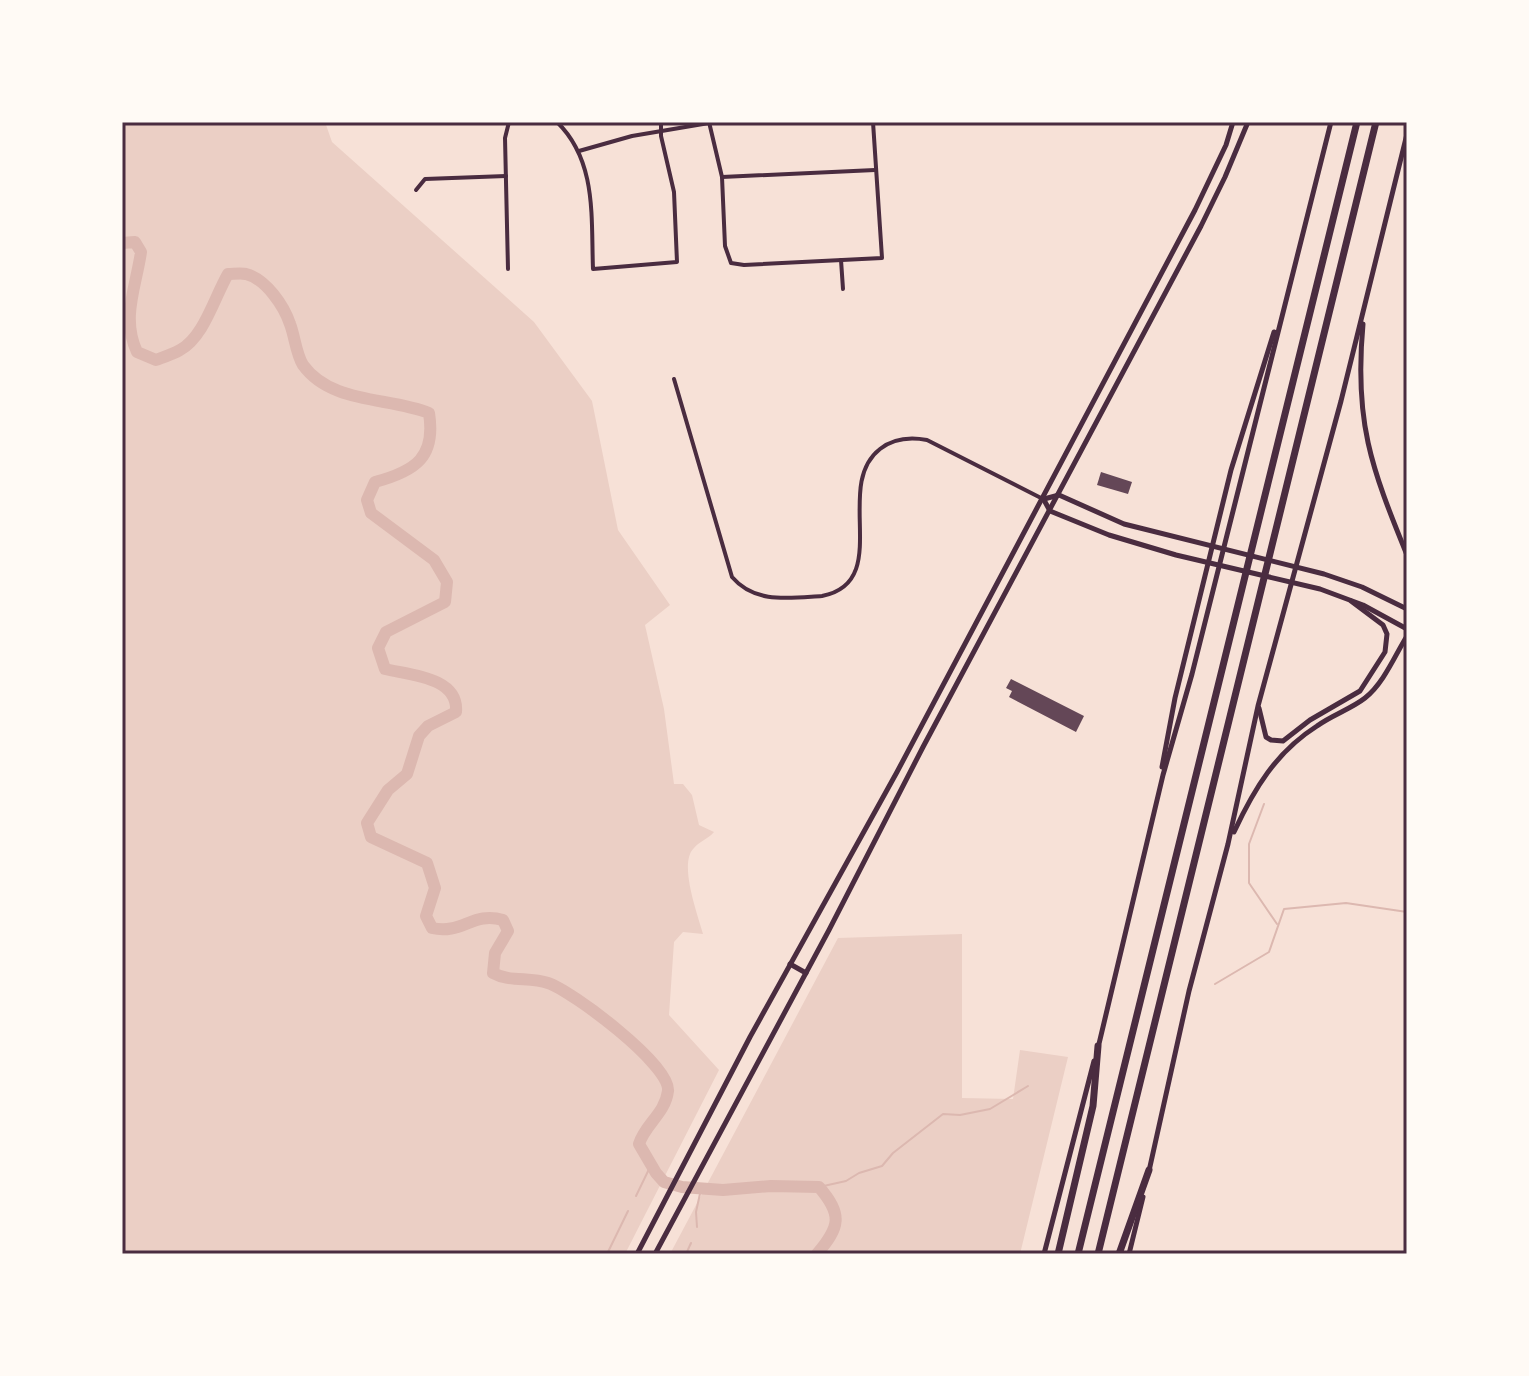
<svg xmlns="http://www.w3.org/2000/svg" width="1529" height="1376" font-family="'Nunito Sans',sans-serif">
  <rect width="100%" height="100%" fill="#f7e1d7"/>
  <g fill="#ebcfc5">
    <path d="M122,122H325L332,142L534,322L592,401L618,530L670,605L645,625L664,709L674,784H683L692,795L699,825L714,832C708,839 700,841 694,848C678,863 698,915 703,934L683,932L674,942L669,1015L719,1070L625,1254H122Z"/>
    <polygon points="962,934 962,1098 1013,1099 1020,1050 1068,1057 1020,1254 670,1254 838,938"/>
  </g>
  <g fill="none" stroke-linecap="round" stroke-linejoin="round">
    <g stroke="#dcb8b0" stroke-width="2">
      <polyline points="597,122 598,122"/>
      <polyline points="1264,804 1249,844 1249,883 1277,924"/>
      <polyline points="1215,984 1269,952 1284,909 1346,903 1407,912"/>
      <polyline points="819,1187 846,1181 859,1173 882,1166 893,1153 943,1114 960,1115 990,1109 1028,1086"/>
      <polyline points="636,1196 651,1165"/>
      <polyline points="697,1227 696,1212 701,1189"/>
      <polyline points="607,1254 628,1211"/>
      <polyline points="686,1254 691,1243"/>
    </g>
    <path stroke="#dcb8b0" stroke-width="12" d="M122,243L135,242L141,252C136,287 121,318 137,352L156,360C164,357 173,354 180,350C204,337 214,298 228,274C233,274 241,273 246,274C266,279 284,306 290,324C295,337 296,354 303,365C331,404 389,397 429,413C436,457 416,471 375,482L367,500L371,513L434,560L447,582L445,602L386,632L378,648L385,669C410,675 459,677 456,712L428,726L419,736L407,774L388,790L367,823L371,837L427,863L435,888L426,916L432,928C462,935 473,911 503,920L508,931L495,953L493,973C509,982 530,977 548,983C572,991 671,1065 668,1091C665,1114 645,1124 639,1144L656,1173L664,1182L682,1187L723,1190L771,1186L819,1187C843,1215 840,1227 817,1254"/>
  </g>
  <g fill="#644757">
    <polygon points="1101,472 1132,482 1128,494 1097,485"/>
    <polygon points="1011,679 1084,716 1076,732 1009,697 1012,691 1006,688"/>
  </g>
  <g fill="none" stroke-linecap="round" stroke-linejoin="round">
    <g stroke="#4a2c40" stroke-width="4">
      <path d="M557,122C597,161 591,217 593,269L677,262L674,192L661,136V122"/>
      <polyline points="709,122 722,177 725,246 731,263 744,265 882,258 873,122"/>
      <polyline points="579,151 632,136 709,123"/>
      <polyline points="722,177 875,170"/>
      <polyline points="416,190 425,179 506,176"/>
      <polyline points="841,260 843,289"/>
      <polyline points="508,269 505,138 509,122"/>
      <path d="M674,379L732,577C755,604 789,598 822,596C894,582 832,486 880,449C894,438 911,437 927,440L1043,499"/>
    </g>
    <g stroke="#4a2c40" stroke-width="5">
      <path d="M1363,324C1354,421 1371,467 1407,555"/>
      <polyline points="1044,499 1059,495 1124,524 1324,574 1362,587 1407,609"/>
      <polyline points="1044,500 1050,511 1109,535 1176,555 1320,589 1363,605 1407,629"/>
      <polyline points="1259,708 1266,737 1271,740 1283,741 1310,720 1360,691 1385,652 1387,634 1383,625 1351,601"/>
      <polyline points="1162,767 1175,698 1231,470 1274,332"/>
      <path d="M1234,832C1254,789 1276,752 1317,726C1332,715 1351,709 1365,698C1384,683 1395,655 1407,636"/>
      <polyline points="790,964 806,973"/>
      <polyline points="1098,1048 1163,775 1192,674 1331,122"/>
      <polyline points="1149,1171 1189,991 1228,844 1258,706 1341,401 1407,134"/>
      <polyline points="637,1254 750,1037 897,772 1195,210 1226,145 1233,122"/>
      <polyline points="655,1254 829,930 923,747 1201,226 1225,177 1248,122"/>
      <polyline points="1044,1254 1094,1061"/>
      <polyline points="1129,1254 1143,1197"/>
    </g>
    <g stroke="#4a2c40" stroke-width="7">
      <polyline points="1058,1254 1093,1106 1098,1046"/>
      <polyline points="1078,1254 1357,122"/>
      <polyline points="1098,1254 1376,122"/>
      <polyline points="1119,1254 1149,1170"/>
    </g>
  </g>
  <rect width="1529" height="1376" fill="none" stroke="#fffaf5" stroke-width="248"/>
  <rect x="124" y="124" width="1281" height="1128" fill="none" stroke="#4a2c40" stroke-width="3"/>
</svg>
